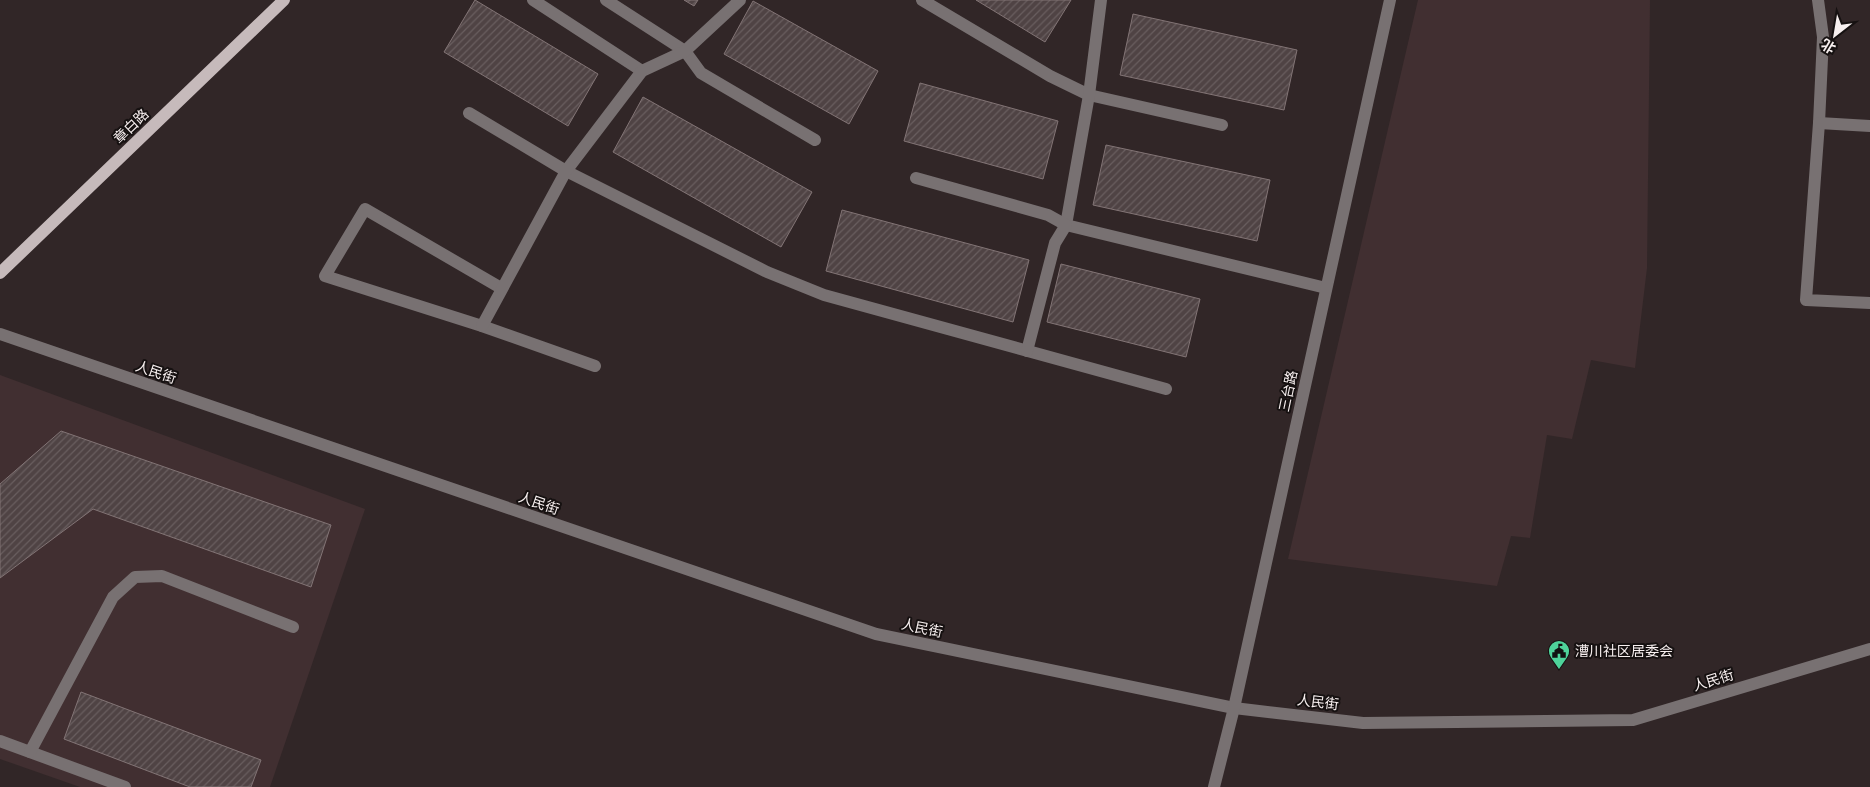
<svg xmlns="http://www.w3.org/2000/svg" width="1870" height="787" font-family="'PT Sans Narrow','Noto Sans SC',sans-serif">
  <defs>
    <pattern id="building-hatch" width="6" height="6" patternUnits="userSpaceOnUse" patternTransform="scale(1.25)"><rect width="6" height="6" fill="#4f4344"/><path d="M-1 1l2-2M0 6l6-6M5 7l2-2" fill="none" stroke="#695e5f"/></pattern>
  </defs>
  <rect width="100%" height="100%" fill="#312627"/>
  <g fill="#412f31">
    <polygon points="1418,0 1650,0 1647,268 1635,368 1591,360 1572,439 1547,435 1530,538 1511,536 1497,586 1288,559"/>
    <polygon points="0,375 365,509 270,787 80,787 0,759"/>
  </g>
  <g fill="url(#building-hatch)" stroke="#827475">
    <polygon points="475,0 598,74 568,126 444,52"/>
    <polygon points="684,0 698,0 694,6"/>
    <polygon points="976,0 1071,0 1045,42"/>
    <polygon points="753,1 878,71 849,124 724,54"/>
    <polygon points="1133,14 1297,50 1284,110 1120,75"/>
    <polygon points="920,83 1058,121 1043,179 904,141"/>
    <polygon points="643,97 812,192 781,247 613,152"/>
    <polygon points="1106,145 1270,180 1257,241 1093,205"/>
    <polygon points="842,210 1029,260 1013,322 826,271"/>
    <polygon points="1061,264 1200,299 1186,357 1047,322"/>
    <polygon points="61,431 331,525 311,587 93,509 0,578 0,484"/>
    <polygon points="81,692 261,760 251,787 190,787 64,739"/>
  </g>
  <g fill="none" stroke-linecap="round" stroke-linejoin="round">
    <g stroke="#787172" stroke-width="12">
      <polyline points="533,0 642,71"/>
      <polyline points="606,0 685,51 701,73 815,140"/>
      <polyline points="922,0 1050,76 1089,95 1222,125"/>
      <polyline points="1101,0 1089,95 1066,225 1326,288"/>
      <polyline points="1818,0 1823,37 1819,123 1806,300 1870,303"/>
      <polyline points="469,113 566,171 767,272 824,295 1166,389"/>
      <polyline points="1819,123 1870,126"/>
      <polyline points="916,178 1048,215 1066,225 1055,243 1027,351"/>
      <polyline points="501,288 365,209 325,276 482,326 595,366"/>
      <polyline points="482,326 566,171 642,71 685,51 740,0"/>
      <polyline points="0,334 876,634 1234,708 1363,723 1633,720 1870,649"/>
      <polyline points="0,741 125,787"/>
      <polyline points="30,752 113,597 135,577 162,576 293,627"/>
      <polyline points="1214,787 1234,708 1390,0"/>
    </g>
    <polyline stroke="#c6babb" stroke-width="12" points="0,273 284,0"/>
  </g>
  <defs>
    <g id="civic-pin" transform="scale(1.125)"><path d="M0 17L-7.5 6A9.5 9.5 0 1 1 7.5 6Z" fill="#4ed39a" stroke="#161111"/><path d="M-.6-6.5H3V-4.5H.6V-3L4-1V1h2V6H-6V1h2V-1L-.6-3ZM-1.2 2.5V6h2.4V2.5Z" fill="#111"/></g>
  </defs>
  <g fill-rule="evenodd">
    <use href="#civic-pin" x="1559" y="651"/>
  </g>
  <g text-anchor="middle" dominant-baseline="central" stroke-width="4" stroke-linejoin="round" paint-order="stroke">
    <g font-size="14" fill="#f8f0f0" stroke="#161111">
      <text transform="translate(131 126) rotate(-44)">章白路</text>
      <text transform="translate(156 372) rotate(19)">人民街</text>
      <text transform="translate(1288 391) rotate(-78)">三台路</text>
      <text transform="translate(539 503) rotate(19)">人民街</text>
      <text transform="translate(922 628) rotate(12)">人民街</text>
      <text transform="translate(1713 680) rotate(-17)">人民街</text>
      <text transform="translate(1318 702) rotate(7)">人民街</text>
    </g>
    <g font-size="14" fill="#f8f0f0" stroke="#161111" text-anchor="start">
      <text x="1575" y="651">漕川社区居委会</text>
    </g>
  </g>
  <g transform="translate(1835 35) rotate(211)" stroke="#161111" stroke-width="4" paint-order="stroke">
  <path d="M0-4L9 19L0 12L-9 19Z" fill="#f8f0f0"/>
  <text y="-8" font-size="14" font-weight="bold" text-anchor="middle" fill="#f8f0f0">北</text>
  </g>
</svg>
